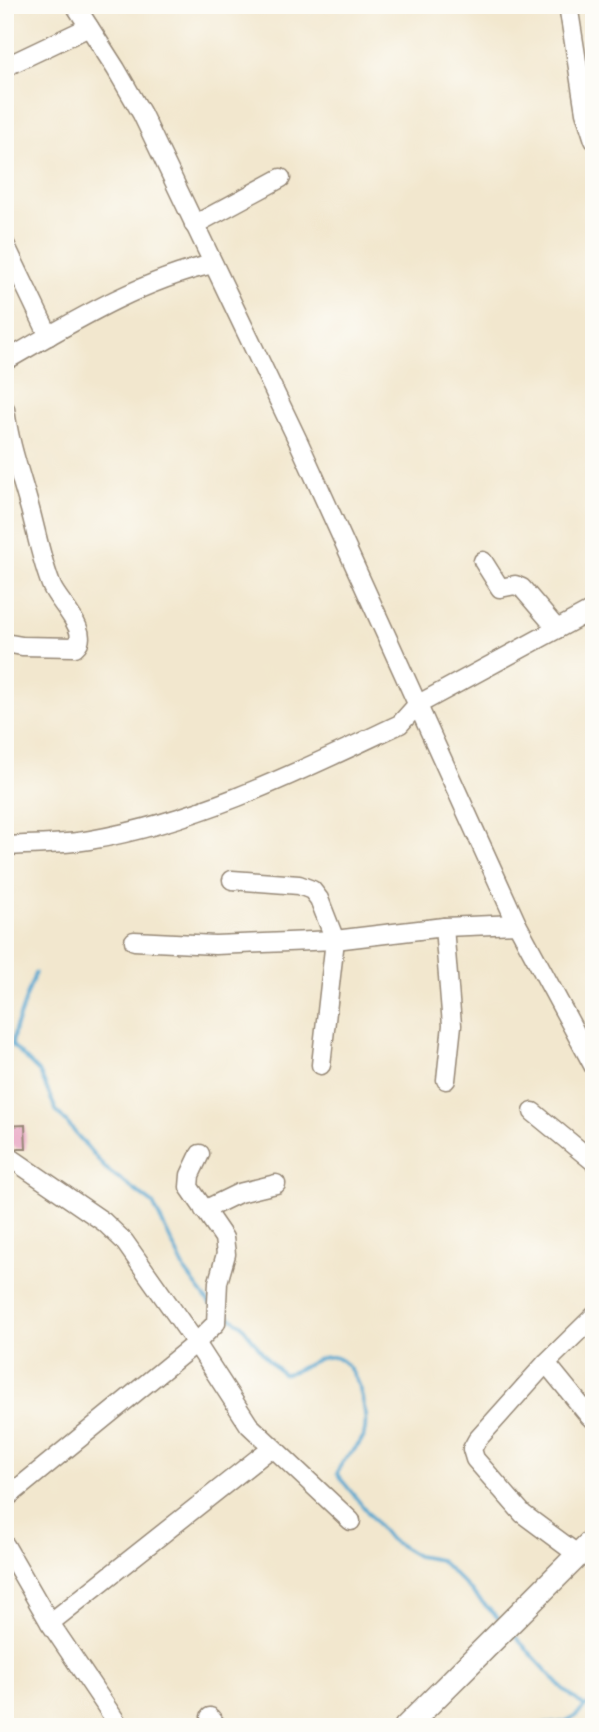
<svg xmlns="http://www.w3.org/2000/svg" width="599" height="1732" font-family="Delius,sans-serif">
  <rect width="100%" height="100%" fill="#fdfcf7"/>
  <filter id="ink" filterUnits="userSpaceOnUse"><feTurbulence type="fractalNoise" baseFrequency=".0143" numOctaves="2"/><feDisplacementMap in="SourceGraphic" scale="14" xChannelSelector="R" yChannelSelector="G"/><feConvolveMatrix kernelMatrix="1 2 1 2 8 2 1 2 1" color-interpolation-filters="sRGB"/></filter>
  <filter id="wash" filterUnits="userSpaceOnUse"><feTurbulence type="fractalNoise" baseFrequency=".00686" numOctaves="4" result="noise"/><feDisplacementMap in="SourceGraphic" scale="28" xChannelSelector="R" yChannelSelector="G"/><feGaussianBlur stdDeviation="1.57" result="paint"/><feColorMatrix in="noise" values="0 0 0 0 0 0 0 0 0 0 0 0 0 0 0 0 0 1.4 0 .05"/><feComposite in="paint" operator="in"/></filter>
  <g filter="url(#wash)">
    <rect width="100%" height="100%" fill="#f2e7ce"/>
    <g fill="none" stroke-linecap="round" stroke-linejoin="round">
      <g stroke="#55a5cf" stroke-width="3.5">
        <polyline points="35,973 15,1029 12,1045 40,1073 56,1110 105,1168 153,1204 186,1272 210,1304"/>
        <path d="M222,1312L241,1324L269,1361L283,1374C301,1373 316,1354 334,1357C357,1361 370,1415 364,1434C360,1450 341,1457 337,1474L389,1539L417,1556L440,1560L501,1621"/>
        <polyline points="511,1632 563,1689 584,1706"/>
        <path d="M522,1727C536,1723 553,1726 567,1721C577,1718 583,1706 594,1701"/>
      </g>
    </g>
    <g id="blocks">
      <polygon fill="#e9a7c5" points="25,1125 26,1149 18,1149 6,1143 5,1126"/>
    </g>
  </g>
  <g filter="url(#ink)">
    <use href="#blocks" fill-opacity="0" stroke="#968876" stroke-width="2"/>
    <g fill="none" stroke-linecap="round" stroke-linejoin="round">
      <g stroke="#968876" stroke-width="21">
        <g id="minor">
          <polyline points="75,5 116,69 142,114 299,443 517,924 594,1067"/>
          <polyline points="568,5 585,112 594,140"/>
          <polyline points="5,67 89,27"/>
          <polyline points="194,225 281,178"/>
          <polyline points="5,244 49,336"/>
          <path d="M5,361C71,323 139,281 213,264"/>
          <path d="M5,409C9,444 21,476 30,509C37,535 42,563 52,587C59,603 92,633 75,647L22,646L5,643"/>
          <polyline points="483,561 500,588 515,585 522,588 557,629"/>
          <path d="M5,846C33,844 63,845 90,840C200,821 300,771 400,724L417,705L594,609"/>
          <polyline points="232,880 299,885 312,890 319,899 335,940 321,1065"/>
          <polyline points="444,927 452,1025 446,1080"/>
          <polyline points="134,941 215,945 335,940 444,927 517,924"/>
          <polyline points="533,1112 594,1162"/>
          <polyline points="5,1154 104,1222 124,1241 196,1343 249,1425 351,1521"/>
          <polyline points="204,1210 239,1193 276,1184"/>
          <polyline points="546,1363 590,1417"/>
          <polyline points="5,1499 196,1343 216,1323 218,1282 226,1254 224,1238 189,1187 190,1175 200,1154"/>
          <polyline points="5,1545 50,1623 120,1727"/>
          <polyline points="577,1554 523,1514 475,1459 472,1449 477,1440 546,1363 594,1316"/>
          <polyline points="50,1623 271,1448"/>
          <polyline points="210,1717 218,1727"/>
        </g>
      </g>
      <g stroke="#968876" stroke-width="26">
        <polyline id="major" points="406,1727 594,1539"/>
      </g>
      <use href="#minor" stroke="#fff" stroke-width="18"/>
      <use href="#major" stroke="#fff" stroke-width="23"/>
    </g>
  </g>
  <rect width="599" height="1732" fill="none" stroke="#fdfcf7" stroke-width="28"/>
</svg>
